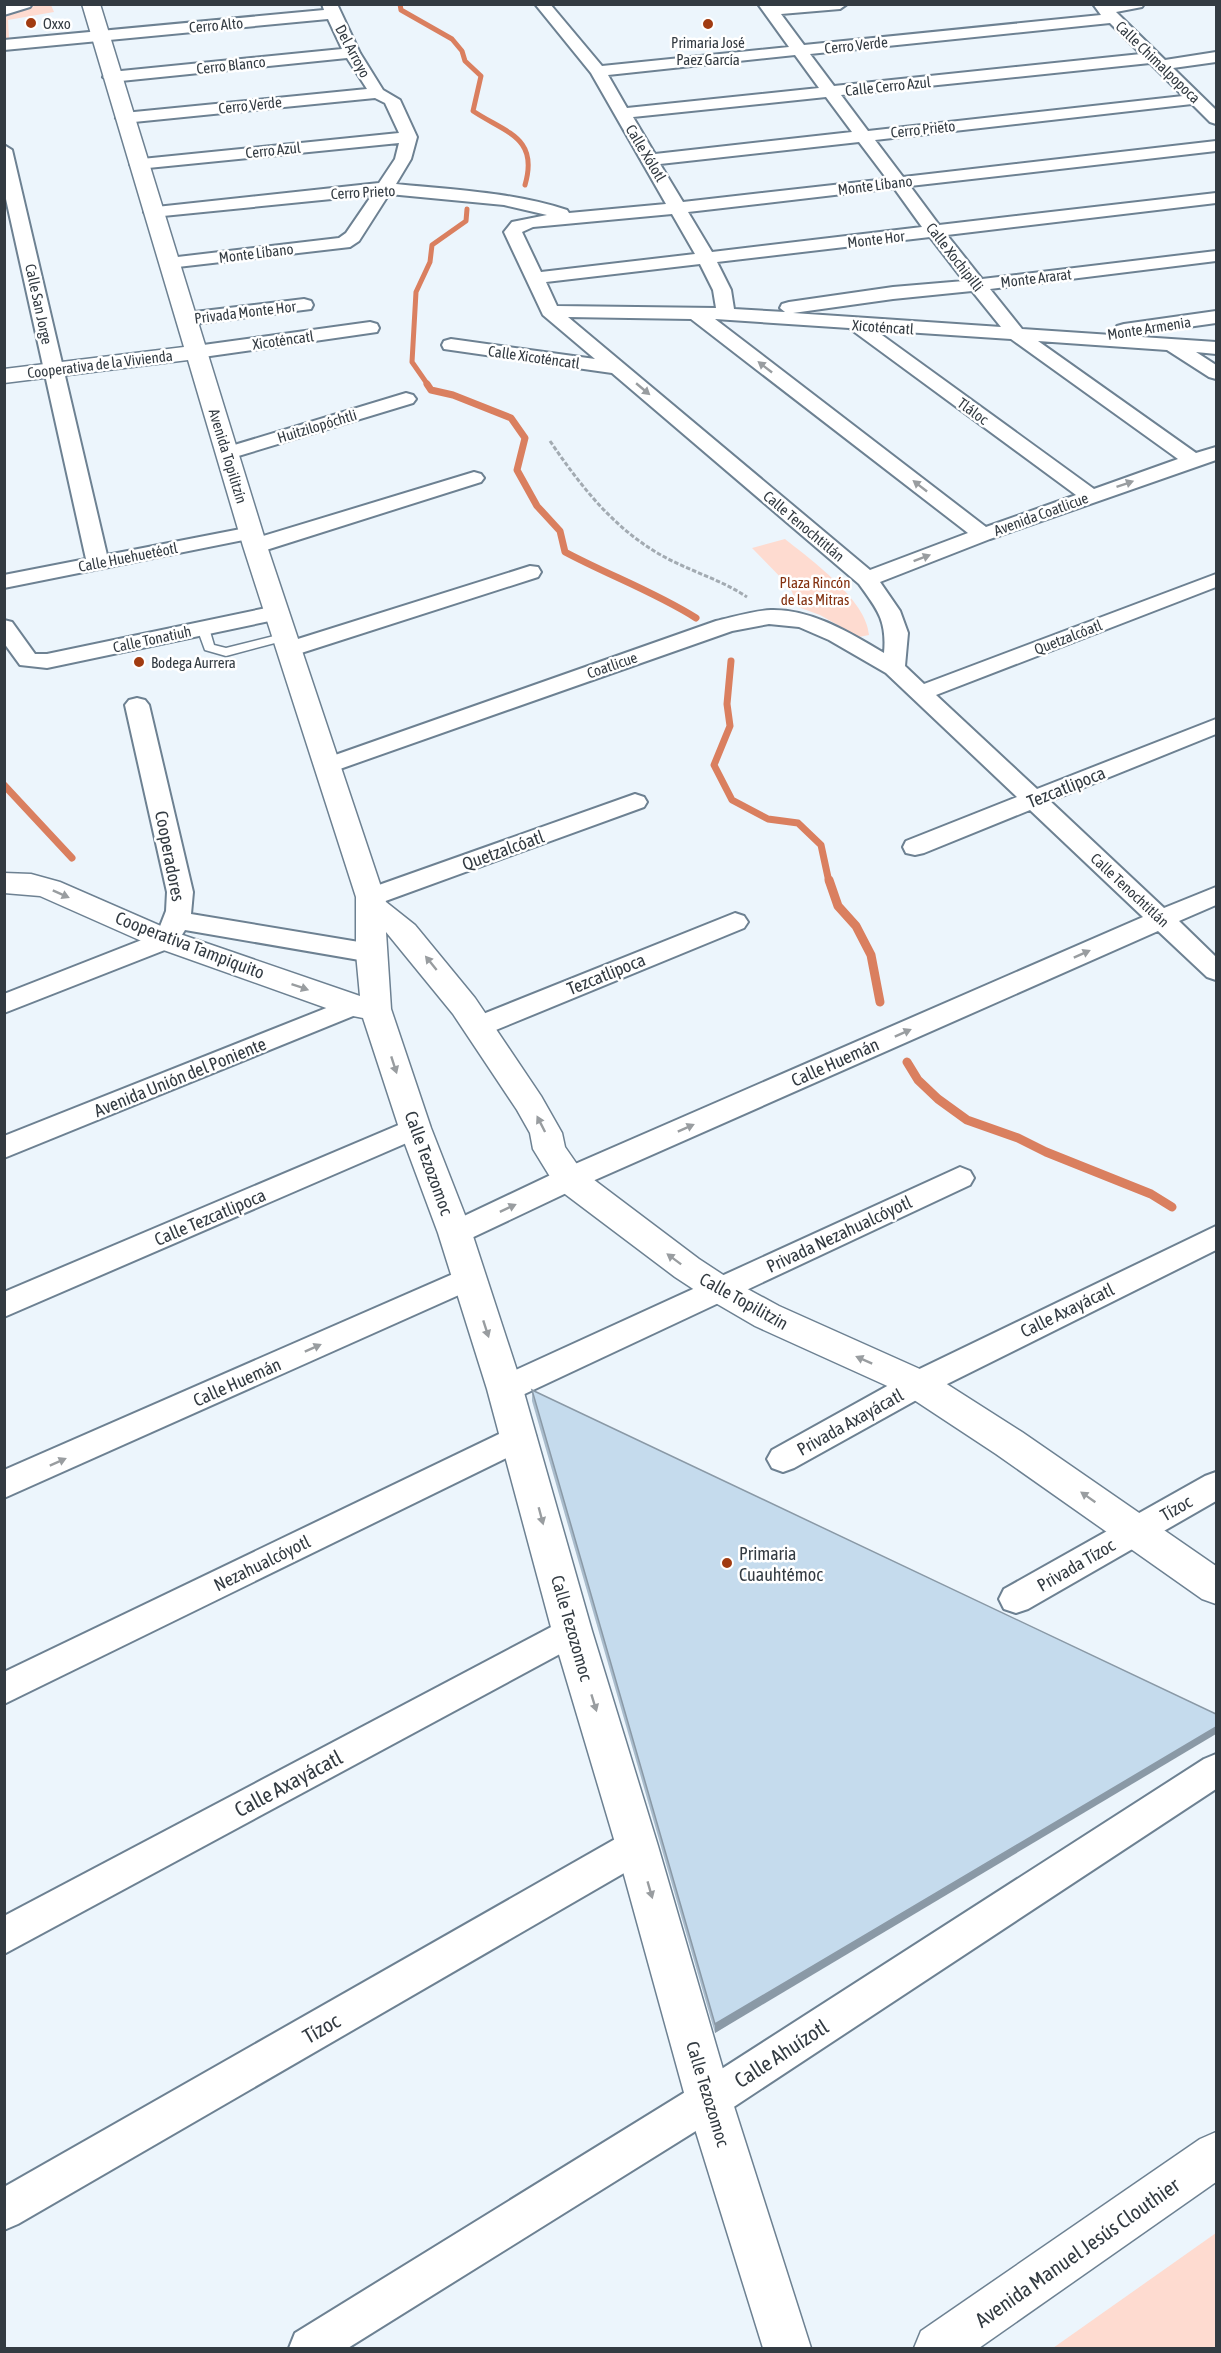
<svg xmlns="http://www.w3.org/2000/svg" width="1221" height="2353" font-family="'Asap Condensed',sans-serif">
  <rect width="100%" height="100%" fill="#ecf5fc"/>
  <g fill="#fedbd0">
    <polygon points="41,4 51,5 54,12 8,20 9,39 5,39 5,15"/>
    <path d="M785,539C810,559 867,600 869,635L859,637L820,615L798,607L790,587L752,548Z"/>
    <polygon points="1216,2233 1216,2348 1053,2348"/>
  </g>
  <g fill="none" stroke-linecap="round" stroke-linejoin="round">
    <g stroke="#da7f5f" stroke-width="5">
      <path d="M400,4L401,10L452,39L462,51L465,61L481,76L473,111C506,133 539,137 525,185"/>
      <polyline points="428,385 412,362 416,292 430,262 432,245 466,221 467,209"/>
    </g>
    <g stroke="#da7f5f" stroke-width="7">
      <path d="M427,384L431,390L453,395L511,418L525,438L517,470L537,506L560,531L565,552C608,575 655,592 696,618"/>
      <polyline points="731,661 727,704 730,726 714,765 732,800 768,819 798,823 821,845 829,882"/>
      <polyline points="4,785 72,858"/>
    </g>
    <g stroke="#da7f5f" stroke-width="9">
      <polyline points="829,880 838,906 856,926 871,955 880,1002"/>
      <polyline points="907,1062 918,1080 938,1099 967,1120 1018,1138 1046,1152 1151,1194 1172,1207"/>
    </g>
    <g stroke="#6d8192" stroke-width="3">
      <polygon id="service" points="203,624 209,628 214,645 226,648 286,633 292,637 290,639 226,656 205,650 197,628"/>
    </g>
    <g stroke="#6d8192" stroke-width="4">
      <g id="minor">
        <polygon points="9,4 32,4 30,7 4,15 4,6"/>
        <path d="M322,4H337L360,53L383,90L400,100L417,137L411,159L396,184C453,190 512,192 567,210L569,213L666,204L591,73L535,4H550L602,66L789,47L758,4H847L840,9L781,14L804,45L1101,15L1093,4H1144L1142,7L1116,12L1165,60L1216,52V62L1173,68L1216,110V124L1210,122L1192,104L875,140L903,177L1216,141V151L910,186L939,225L1216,193V203L947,235L982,279L1216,251V261L990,289L1022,329L1216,342V354L1196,352L1216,365V379L1209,377L1167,350L1038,341L1196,453L1216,447V460L990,539L880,582L900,611L908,633L905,666L924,684L1216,574V587L936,695L1037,789L1216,719V734L1050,801L1164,908L1216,887V905L1179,921L1216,957V980L1207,977L1158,931L579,1187L465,1241L455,1244L445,1241L440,1233L445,1225L559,1171L1143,917L1030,810L924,853L915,855L906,853L903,847L906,841L1017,797L886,673L829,640L799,627L769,624L732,631L337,770L329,772L321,770L317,765L321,760L716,621C734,617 753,611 771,610C812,609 850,633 884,653C887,620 877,609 859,584L612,373L444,349L442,345L444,341L451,339L595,359L543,315L504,232L512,222L547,215L504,205L389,194L359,241L350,247L169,268L163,267L160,263L163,259L169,258L339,238L346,233L372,195L153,217L147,216L144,212L147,208L379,183L395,159L399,143L138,169L132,168L130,164L132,160L399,133L385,103L375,98L124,123L116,118L124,113L367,89L347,58L111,82L103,77L111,72L342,49L328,19L4,50V40L324,10ZM1110,23L1141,54L834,86L810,54ZM795,55L819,88L627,108L608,75ZM1150,63L1183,96L868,131L841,95ZM826,97L852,132L655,154L633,117ZM859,142L887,179L683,202L660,164ZM894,188L922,227L712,252L688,212ZM672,214L695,254L541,272L522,232L533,227ZM930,237L964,281L893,287L789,302L782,304L780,308L785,312L734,309L731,290L717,262ZM700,264L713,290L716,308L557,306L546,282ZM972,291L1001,327L793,313L893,299ZM568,317L691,319L968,533L870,570ZM715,319L849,328L1076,495L986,527ZM875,330L1011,339L1178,459L1094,489Z"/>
        <polygon points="4,145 12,150 107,555 251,527 258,529 262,533 258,537 4,588 4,575 86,559 4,190"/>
        <polygon points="304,299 311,301 313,305 311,309 186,325 179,323 177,319 179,315 186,313"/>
        <polygon points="1216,311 1216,323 1124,336 1117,334 1115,330 1117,326 1124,324"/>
        <polygon points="370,322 377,324 379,328 377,332 196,358 189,356 186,352 189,348 196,346"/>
        <polygon points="406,393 413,395 416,399 413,403 235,457 221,457 218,453 221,449"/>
        <polygon points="474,472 481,474 484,478 481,482 263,551 255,552 247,551 244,546 247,541"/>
        <polygon points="530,566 538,567 541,572 538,577 298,654 290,656 282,654 279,649 282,644"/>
        <polygon points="276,606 284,608 287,613 284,618 47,668 20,665 4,643 4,620 12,622 35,654 47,654"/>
        <polygon points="137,698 145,700 149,705 193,892 191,914 371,944 380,947 384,953 380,959 371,962 185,930 175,946 4,1013 4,994 157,934 166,911 167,892 125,705 129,700"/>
        <polygon points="635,794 644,797 647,802 644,807 380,903 371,905 362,903 358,897 362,891"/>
        <polygon points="735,913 744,916 748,922 744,928 486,1034 477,1036 468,1034 464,1027 468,1020"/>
        <polygon points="354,997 363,1000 367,1006 363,1012 4,1158 4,1136"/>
        <polygon points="415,1118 425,1121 429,1128 425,1135 4,1317 4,1292"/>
        <polygon points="960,1167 970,1171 974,1178 970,1185 516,1398 505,1401 494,1398 490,1389 494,1380"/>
        <polygon points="1216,1226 1216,1250 929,1393 794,1468 783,1472 772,1468 767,1459 772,1450 907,1375"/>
        <polygon points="469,1267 479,1270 484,1278 479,1286 4,1498 4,1470"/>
        <polygon points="520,1424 531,1428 536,1437 531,1446 4,1704 4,1672"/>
        <polygon points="1216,1472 1216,1501 1028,1609 1016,1613 1004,1609 999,1599 1004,1589 1205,1476"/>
        <polygon points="572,1616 584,1621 589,1631 584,1641 4,1954 4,1916"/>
        <polygon points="1216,1754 1216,1789 723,2114 348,2348 289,2348 295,2333 695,2086 1204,1759"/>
        <polygon points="637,1829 650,1834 655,1846 650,1858 18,2224 4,2230 4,2187 624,1834"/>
      </g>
    </g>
    <g stroke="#6d8192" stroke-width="3">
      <g id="tertiary">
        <polygon points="82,4 100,4 267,546 386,902 415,925 475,998 541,1096 562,1133 565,1147 581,1170 699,1259 731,1280 779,1306 931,1374 1022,1432 1216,1566 1216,1604 1202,1599 996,1454 905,1394 755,1326 707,1298 675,1277 557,1188 533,1149 530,1133 517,1110 453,1014 386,932 391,1009 431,1128 472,1233 523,1389 592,1631 658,1846 732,2100 811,2348 763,2348 686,2100 616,1846 552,1631 487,1389 438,1233 399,1128 363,1018 343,1014 155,947 40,896 4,893 4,873 31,874 60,882 177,933 360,996 356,953 356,897 243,546 188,360 4,383 4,369 184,347"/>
        <polygon points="1216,2132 1216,2182 979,2348 914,2348 921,2331 1200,2139"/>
      </g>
    </g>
    <path stroke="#a3abb2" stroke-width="3" stroke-dasharray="4.5 2" stroke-linecap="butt" d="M550,441C580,485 613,528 661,555C689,571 720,579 747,597"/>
    <use href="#service" fill="#fff" fill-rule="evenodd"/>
    <use href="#minor" fill="#fff" fill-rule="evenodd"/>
    <use href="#tertiary" fill="#fff" fill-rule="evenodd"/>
  </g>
  <polygon fill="#a9bccc" points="532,1390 1216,1714 715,2033 532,1401"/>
  <polygon fill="#8a99a6" points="1216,1727 1216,1734 715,2033 715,2024"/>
  <polygon fill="#c5dbed" stroke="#8a99a6" stroke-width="1.5" points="532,1390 1216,1714 1216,1727 715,2024"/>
  <defs><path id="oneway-solid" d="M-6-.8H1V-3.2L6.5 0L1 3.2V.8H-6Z" transform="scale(1.5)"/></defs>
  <g fill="#999da0">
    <use href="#oneway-solid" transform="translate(765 367) rotate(-142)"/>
    <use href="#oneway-solid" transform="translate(643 389) rotate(40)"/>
    <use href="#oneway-solid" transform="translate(1125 484) rotate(-19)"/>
    <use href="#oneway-solid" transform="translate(920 486) rotate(-142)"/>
    <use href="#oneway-solid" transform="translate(922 558) rotate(-21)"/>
    <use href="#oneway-solid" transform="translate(61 894) rotate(24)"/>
    <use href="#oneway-solid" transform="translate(1082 954) rotate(-24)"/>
    <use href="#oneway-solid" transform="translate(431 963) rotate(-129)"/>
    <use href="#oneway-solid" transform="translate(300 987) rotate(19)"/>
    <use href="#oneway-solid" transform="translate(903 1033) rotate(-24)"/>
    <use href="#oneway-solid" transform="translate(394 1065) rotate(72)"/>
    <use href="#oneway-solid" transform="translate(541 1124) rotate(-117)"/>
    <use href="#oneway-solid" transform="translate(686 1128) rotate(-24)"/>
    <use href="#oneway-solid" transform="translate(508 1208) rotate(-25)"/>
    <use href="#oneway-solid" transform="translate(674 1259) rotate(-143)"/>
    <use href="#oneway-solid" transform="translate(486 1329) rotate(72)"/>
    <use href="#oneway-solid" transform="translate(313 1348) rotate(-24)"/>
    <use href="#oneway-solid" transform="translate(864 1360) rotate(-156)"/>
    <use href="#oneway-solid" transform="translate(58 1462) rotate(-24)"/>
    <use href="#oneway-solid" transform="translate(1088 1497) rotate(-145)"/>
    <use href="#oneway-solid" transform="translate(541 1516) rotate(75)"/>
    <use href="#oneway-solid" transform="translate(594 1703) rotate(73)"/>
    <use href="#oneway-solid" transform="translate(650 1890) rotate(74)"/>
  </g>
  <g fill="#a13b11" stroke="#fff" stroke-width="2">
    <circle cx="31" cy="23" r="6"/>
    <circle cx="708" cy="24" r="6"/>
    <circle cx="139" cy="662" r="6"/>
    <circle cx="727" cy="1563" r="6"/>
  </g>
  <g text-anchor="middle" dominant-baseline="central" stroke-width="5" stroke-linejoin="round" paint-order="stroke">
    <g font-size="15" fill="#333b42" stroke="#fff" text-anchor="start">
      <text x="43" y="23">Oxxo</text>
      <text x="708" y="42" text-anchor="middle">Primaria José<tspan x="708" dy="17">Paez García</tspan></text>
      <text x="151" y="662">Bodega Aurrera</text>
    </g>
    <g font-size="15" fill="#333b42" stroke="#fff">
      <text transform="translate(216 25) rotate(-5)">Cerro Alto</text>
      <text transform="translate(856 45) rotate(-6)">Cerro Verde</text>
      <text transform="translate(353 51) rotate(62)">Del Arroyo</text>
      <text transform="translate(1158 62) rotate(44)">Calle Chimalpopoca</text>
      <text transform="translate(231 65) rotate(-6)">Cerro Blanco</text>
      <text transform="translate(888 86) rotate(-6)">Calle Cerro Azul</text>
      <text transform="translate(250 105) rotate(-6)">Cerro Verde</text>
      <text transform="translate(923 129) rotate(-6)">Cerro Prieto</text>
      <text transform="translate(273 150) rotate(-6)">Cerro Azul</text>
      <text transform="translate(646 153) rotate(59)">Calle Xólotl</text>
      <text transform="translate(875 185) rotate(-7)">Monte Líbano</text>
      <text transform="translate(363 192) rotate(-3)">Cerro Prieto</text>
      <text transform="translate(876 239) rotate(-7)">Monte Hor</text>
      <text transform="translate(256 253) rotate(-7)">Monte Líbano</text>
      <text transform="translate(955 257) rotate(52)">Calle Xochipilli</text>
      <text transform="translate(1036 278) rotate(-7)">Monte Ararat</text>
      <text transform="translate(39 304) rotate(78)">Calle San Jorge</text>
      <text transform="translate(245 312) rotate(-7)">Privada Monte Hor</text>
      <text transform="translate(883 327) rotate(4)">Xicoténcatl</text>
      <text transform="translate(1149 328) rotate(-9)">Monte Armenia</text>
      <text transform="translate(283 340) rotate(-8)">Xicoténcatl</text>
      <text transform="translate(534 357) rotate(8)">Calle Xicoténcatl</text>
      <text transform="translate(100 364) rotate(-7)">Cooperativa de la Vivienda</text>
      <text transform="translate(973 411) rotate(36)">Tláloc</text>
      <text transform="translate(317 426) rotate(-17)">Huitzilopóchtli</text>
      <text transform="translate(228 456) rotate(73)">Avenida Topilitzín</text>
      <text transform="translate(1041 514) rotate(-20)">Avenida Coatlicue</text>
      <text transform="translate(804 526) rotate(40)">Calle Tenochtitlán</text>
      <text transform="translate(128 557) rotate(-11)">Calle Huehuetéotl</text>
      <text transform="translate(1068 637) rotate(-21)">Quetzalcóatl</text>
      <text transform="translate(152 639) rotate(-12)">Calle Tonatiuh</text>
      <text transform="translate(612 665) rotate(-19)">Coatlicue</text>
      <text transform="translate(1130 890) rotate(43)">Calle Tenochtitlán</text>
    </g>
    <g font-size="15" fill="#833110" stroke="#fff">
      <text x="815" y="582">Plaza Rincón<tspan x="815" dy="17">de las Mitras</tspan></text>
    </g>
    <g font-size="18" fill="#333b42" stroke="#fff">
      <text transform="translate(1066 787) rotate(-22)">Tezcatlipoca</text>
      <text transform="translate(503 850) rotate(-20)">Quetzalcóatl</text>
      <text transform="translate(170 856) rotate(79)">Cooperadores</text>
      <text transform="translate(190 945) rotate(21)">Cooperativa Tampiquito</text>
      <text transform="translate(606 974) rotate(-22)">Tezcatlipoca</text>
      <text transform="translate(835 1062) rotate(-24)">Calle Huemán</text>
      <text transform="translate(180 1077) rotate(-22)">Avenida Unión del Poniente</text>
      <text transform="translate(429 1163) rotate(70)">Calle Tezozomoc</text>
      <text transform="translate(210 1217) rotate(-23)">Calle Tezcatlipoca</text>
      <text transform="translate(839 1234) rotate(-25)">Privada Nezahualcóyotl</text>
      <text transform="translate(744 1301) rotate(29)">Calle Topilitzin</text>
      <text transform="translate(1067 1310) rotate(-26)">Calle Axayácatl</text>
      <text transform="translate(237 1382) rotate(-24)">Calle Huemán</text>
      <text transform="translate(850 1422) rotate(-29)">Privada Axayácatl</text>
      <text transform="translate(1176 1508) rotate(-30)">Tízoc</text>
      <text transform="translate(262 1563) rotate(-26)">Nezahualcóyotl</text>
      <text transform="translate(1076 1565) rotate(-30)">Privada Tízoc</text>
      <text transform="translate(572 1628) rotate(74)">Calle Tezozomoc</text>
      <text transform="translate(708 2094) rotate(73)">Calle Tezozomoc</text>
    </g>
    <g font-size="18" fill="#333b42" stroke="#fff" text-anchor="start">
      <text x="739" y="1553">Primaria<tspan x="739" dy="21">Cuauhtémoc</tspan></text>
    </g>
    <g font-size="21" fill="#333b42" stroke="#fff">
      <text transform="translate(288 1783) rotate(-28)">Calle Axayácatl</text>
      <text transform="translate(321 2028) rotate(-30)">Tízoc</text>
      <text transform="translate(781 2053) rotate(-33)">Calle Ahuízotl</text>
      <text transform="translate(1077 2252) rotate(-35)">Avenida Manuel Jesús Clouthier</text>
    </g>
  </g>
  <rect width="1221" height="2353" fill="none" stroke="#333b42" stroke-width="12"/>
</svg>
